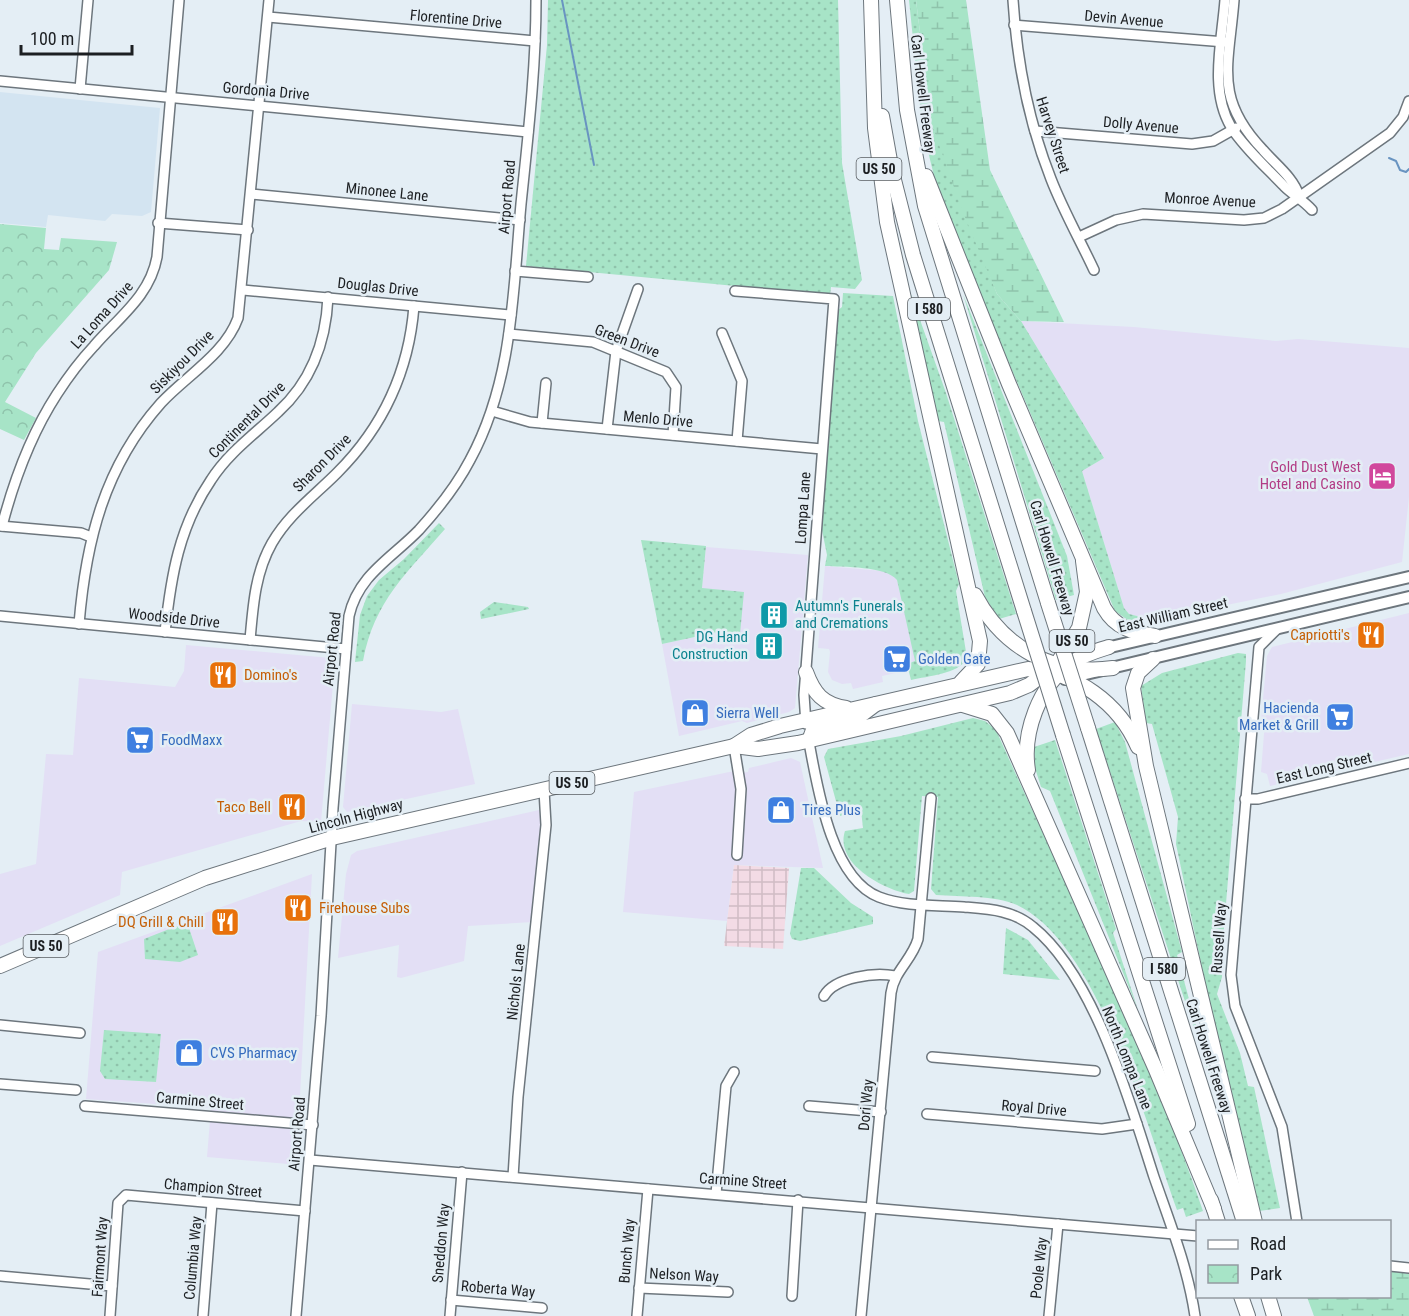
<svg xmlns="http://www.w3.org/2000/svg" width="1409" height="1316" font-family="'Roboto Condensed',sans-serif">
  <defs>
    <pattern id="industrial-grid" width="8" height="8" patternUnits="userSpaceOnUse" patternTransform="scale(1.5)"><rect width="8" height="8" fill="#f3dbe5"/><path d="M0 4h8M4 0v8" fill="none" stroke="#d0bcc4"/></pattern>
    <pattern id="grass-dots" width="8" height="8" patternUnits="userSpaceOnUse" patternTransform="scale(1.5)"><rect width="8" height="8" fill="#a7e4c7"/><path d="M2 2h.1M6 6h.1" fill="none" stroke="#8fc3ab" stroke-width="1.8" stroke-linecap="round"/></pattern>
    <pattern id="wetland-marsh" width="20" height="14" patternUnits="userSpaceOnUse" patternTransform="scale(1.5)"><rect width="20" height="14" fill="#a7e4c7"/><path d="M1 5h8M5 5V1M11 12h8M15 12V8" fill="none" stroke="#8fc3ab"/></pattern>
    <pattern id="park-crowns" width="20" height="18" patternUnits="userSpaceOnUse" patternTransform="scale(1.5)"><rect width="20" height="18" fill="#a7e4c7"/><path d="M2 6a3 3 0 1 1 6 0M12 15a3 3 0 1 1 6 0" fill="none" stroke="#8fc3ab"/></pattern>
  </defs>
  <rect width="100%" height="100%" fill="#e4eef5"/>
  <g fill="#e3dff5">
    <polygon points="1021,321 1134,327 1276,341 1298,339 1409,348 1409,497 1402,562 1281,594 1207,609 1188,609 1145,618 1129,614 1124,608 1082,471 1104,458"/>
    <polygon points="706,547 808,555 795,708 789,712 747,723 742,721 679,736 662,644 718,632 740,634 702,588"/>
    <polygon points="825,566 883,571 893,575 897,580 916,661 907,664 909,670 882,676 883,682 853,689 851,683 842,684 832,680 828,672 830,652 829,649 818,648"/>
    <polygon points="1409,613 1409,754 1270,786 1267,774 1261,772 1265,721 1261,721 1267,656 1272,647"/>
    <polygon points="186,645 331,658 335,661 321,822 301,821 122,872 120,895 0,946 0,874 36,864 46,754 73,755 79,678 175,687 184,671"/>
    <polygon points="352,704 441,712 458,709 475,784 347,812 343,807"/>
    <polygon points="791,758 800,762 823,868 734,865 727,921 623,912 634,792 734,771 735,774 748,772 749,768"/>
    <polygon points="539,810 542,826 533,922 468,926 464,961 401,978 397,977 399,945 338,958 346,874 351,855 357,851"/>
    <polygon points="312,874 299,1114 302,1132 299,1165 207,1157 211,1108 86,1099 98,952"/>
  </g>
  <polygon fill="url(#industrial-grid)" points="734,865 789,868 783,949 724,946"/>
  <polygon fill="#d3e4f1" points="0,92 160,108 151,212 142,216 112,214 105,221 48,215 46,227 0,223"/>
  <g fill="url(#grass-dots)">
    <polygon points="548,0 838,0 842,163 862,280 855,289 831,287 830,295 526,266 547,45"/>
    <polygon points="909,0 916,0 931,122 997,294 1021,321 1104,458 1082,471 1124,608 1129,614 1145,618 1129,621 1115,611 964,258 937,188 922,127"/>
    <polygon points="908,286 946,393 1016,614 999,619 985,597 944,422 938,421 911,312"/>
    <path d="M843,293L893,296L918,421L959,584L956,591L967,658C959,674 928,676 911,680L907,664L915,661L897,580C886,566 843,567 825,566L827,555L820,520L837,311L842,307Z"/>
    <polygon points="963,294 1067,556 1074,595 1056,600"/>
    <path d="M439,523L445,529C407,573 374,601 363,661L355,662L360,615L367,596L379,580L404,559Z"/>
    <polygon points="641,540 706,546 702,588 744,592 740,634 718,632 662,644"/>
    <polygon points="494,602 528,607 529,609 481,619 480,612"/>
    <polygon points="1238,653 1246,654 1246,661 1224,928 1222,977 1217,994 1240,1053 1248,1086 1254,1087 1280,1208 1259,1211 1211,1011 1176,844 1178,817 1152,724 1146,723 1141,686 1162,673"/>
    <path d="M973,718L985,721L996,730C1067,890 1147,1046 1203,1211L1186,1217L1183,1208L1177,1210C1148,1129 1098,943 1017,905C994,895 962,897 936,895L931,889L938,797L922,796L914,891L909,894C885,890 834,864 845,831L863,828L861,810L840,816L824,757L828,749L901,736Z"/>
    <polygon points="1115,722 1125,742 1182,952 1177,955 1213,1087 1096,729"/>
    <polygon points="1055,740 1116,929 1113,933 1138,1010 1050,791 1041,787 1035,768 1034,747"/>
    <polygon points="801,868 814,868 851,903 873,917 873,924 800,941 792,939 790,934"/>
    <polygon points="187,922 198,955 180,962 145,959 144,939"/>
    <polygon points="1006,928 1028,940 1060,980 1003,974"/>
    <polygon points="104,1030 161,1034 156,1082 105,1079 100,1071"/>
  </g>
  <g fill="url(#wetland-marsh)">
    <polygon points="916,0 966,0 990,170 1064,322 1021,321 997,294 962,210 931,122"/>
    <polygon points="1390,1271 1409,1274 1409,1316 1314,1316 1307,1297 1390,1296"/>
  </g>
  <polygon fill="url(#park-crowns)" points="0,224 46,228 44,249 59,250 61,238 117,242 109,270 36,353 5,402 36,418 24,440 0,429"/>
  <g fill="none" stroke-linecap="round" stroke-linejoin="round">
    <g stroke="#6994c1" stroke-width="2">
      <polyline points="562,0 594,165"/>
      <polyline points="1389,158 1396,161 1400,170 1406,172 1409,169"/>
    </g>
    <g stroke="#6d767d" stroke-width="12">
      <g id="minor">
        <path d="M1013,0C1017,62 1028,121 1051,179C1063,210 1080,240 1094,270"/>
        <path d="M1225,0C1222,41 1209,90 1231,127C1245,149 1267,168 1284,186C1293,195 1303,200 1312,210"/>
        <path d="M1234,0C1229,65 1213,98 1263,150C1275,164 1294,178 1299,196"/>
        <polyline points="268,17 535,41"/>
        <polyline points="1014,25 1225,42"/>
        <polyline points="0,81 528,132"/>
        <polyline points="80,89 88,0"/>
        <polyline points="1035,131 1192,144 1213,141 1236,128"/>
        <polyline points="251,194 520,220"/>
        <polyline points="158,223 248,230"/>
        <polyline points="1079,237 1116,220 1143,214 1244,220 1264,218 1282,209 1390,133 1403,117 1409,101"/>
        <polyline points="515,271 588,277"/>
        <polyline points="243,290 511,315"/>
        <polyline points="735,291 834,299 804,695 806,724"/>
        <polyline points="722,333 742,381 737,441"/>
        <polyline points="509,334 593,342 666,372 676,387 673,435"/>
        <polyline points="492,411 530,422 822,449"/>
        <polyline points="542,423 546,383"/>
        <polyline points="607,429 616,351 638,289"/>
        <polyline points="0,526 81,533 91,537"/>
        <path d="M2,526C14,480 31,434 57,394C68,377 80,361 94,346C118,318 150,296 157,257L179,0"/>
        <polyline points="0,616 346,649"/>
        <path d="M79,624C86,541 104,467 161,403C186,376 225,354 238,318L269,0"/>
        <polyline points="1277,629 1259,647 1231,975 1235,1006 1282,1127 1297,1222"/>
        <path d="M165,632C171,576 179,527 211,480C229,452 255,434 278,412C311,382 326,341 328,297"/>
        <path d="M250,640C253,606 255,573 272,543C289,514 314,496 337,473C383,427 409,370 414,306"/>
        <path d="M808,737C817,784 830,878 879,897C905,907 936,905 964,907C989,909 1013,910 1033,927C1095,977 1130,1103 1154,1177C1170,1223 1188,1268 1195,1316"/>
        <polyline points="734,746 741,789 737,855"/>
        <polyline points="1245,799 1258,799 1409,763"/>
        <path d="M824,996C835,977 875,972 895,976"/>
        <polyline points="0,1025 80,1033"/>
        <polyline points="932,1057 1095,1071"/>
        <polyline points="0,1084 76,1090"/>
        <polyline points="85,1106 313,1125"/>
        <polyline points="809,1106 881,1112"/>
        <polyline points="927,1114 1102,1129 1137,1124"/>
        <polyline points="310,1160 1198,1236"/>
        <polyline points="513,1177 518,1097 546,825 544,790"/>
        <polyline points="716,1194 726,1086 734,1072"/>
        <polyline points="1390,1266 1409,1268"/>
        <polyline points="0,1276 112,1286"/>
        <polyline points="639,1288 728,1292"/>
        <polyline points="792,1296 798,1200"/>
        <polyline points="451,1300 542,1308"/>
        <polyline points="110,1316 118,1203 126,1195 305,1211"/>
        <polyline points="203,1316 212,1203"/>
        <path d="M296,1316L321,1016L333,808L349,616C358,575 392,558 419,530C438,509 457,485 470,460C513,381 513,292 521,204C528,136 536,68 536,0"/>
        <polyline points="450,1316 462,1172"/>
        <polyline points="637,1316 648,1189"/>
        <path d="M861,1316L891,993C894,971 912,960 918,939L931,798"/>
        <polyline points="1049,1316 1058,1224"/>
      </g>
    </g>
    <g stroke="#6d767d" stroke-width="14">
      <g id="major">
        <polyline points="1102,649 1409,577"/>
        <polyline points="1065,679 1409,597"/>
      </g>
    </g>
    <g stroke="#6d767d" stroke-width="16">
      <g id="highway">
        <polyline points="871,0 875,128 887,222 980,641 978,664 961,682"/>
        <polyline points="897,0 907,110 925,206 1048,603"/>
        <polyline points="882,116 892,172 913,255 1024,611"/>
        <path d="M926,176L1009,384L1104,608C1116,629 1133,632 1155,636"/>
        <path d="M975,595C1003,648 1053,676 1113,668"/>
        <polyline points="1153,659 1138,673 1133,688 1146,766 1255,1222"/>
        <path d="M806,672C814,694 823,704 846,708"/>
        <polyline points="963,705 992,714 1007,733 1156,1070 1214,1209"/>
        <polyline points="1088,728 1244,1222"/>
        <polyline points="1063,735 1188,1124"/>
        <polyline points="809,741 813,730 856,719 876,704"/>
        <path d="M734,746L751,735L780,726L1028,669C1076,672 1119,703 1138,747"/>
        <path d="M1028,770C1022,733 1039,686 1071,663C1082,655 1096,651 1109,647"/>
        <polyline points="0,966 205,878 332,838 734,746 758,749 798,743 1010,693 1029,685 1057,664 1079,628 1087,592 1083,561"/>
        <polyline points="1211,1200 1218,1222"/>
        <polyline points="1241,1296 1248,1316"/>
        <polyline points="1268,1296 1274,1316"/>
      </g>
    </g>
    <use href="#minor" stroke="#fff" stroke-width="9"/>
    <use href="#major" stroke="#fff" stroke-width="10"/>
    <use href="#highway" stroke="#fff" stroke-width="14"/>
    <g stroke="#6d767d" stroke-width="16" stroke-linecap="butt">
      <g id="highway-bridge">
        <polyline points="1048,603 1088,728"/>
        <polyline points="1024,611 1063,735"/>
      </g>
    </g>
    <use href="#highway-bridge" stroke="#fff" stroke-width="14"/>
  </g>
  <defs>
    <g id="hotel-square" transform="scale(1.5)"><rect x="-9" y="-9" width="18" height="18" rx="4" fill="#d1479c" stroke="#e4eef5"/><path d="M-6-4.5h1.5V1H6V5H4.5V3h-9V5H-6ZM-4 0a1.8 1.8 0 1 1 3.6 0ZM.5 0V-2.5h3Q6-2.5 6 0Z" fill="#fff"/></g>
    <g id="building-square" transform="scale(1.5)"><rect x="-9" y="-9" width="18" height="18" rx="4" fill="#0f9aa8" stroke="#e4eef5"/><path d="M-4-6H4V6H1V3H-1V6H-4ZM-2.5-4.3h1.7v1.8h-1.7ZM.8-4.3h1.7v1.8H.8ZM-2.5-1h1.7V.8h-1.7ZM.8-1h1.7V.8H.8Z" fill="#fff"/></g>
    <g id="restaurant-square" transform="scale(1.5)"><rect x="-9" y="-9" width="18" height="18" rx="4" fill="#e8710a" stroke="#e4eef5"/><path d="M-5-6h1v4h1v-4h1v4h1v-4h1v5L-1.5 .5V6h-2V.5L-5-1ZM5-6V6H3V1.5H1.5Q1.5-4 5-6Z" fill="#fff"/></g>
    <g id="supermarket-square" transform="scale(1.5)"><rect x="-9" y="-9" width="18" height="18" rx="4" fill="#3f7fe0" stroke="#e4eef5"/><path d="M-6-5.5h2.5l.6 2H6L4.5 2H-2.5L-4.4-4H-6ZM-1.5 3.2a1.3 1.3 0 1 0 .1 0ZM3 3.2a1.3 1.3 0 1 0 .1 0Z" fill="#fff"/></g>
    <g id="shop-square" transform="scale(1.5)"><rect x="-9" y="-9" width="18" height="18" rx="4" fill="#3f7fe0" stroke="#e4eef5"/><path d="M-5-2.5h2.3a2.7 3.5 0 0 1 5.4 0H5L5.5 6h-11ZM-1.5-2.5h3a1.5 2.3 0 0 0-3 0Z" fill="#fff"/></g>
  </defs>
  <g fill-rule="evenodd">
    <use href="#hotel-square" x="1382" y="476"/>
    <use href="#building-square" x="774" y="615"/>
    <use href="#restaurant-square" x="1371" y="635"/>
    <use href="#building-square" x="769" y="646"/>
    <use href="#supermarket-square" x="897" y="659"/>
    <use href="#restaurant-square" x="223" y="675"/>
    <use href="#shop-square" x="695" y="713"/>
    <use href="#supermarket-square" x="1340" y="717"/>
    <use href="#supermarket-square" x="140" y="740"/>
    <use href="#restaurant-square" x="292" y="807"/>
    <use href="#shop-square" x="781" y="810"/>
    <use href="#restaurant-square" x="298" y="908"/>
    <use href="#restaurant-square" x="225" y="922"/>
    <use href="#shop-square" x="189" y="1053"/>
  </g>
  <g text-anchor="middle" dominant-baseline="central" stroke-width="5" stroke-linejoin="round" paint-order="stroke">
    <g fill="#e4eef5" stroke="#585d61" stroke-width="1.5">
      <rect x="856.5" y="158" width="45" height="22" rx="4.5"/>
      <rect x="908" y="298" width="42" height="22" rx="4.5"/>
      <rect x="1049.5" y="630" width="45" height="22" rx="4.5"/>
      <rect x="549.5" y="772" width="45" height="22" rx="4.5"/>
      <rect x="23.5" y="935" width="45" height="22" rx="4.5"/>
      <rect x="1143" y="958" width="42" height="22" rx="4.5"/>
    </g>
    <g font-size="14" font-weight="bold" fill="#1c1f22">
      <text x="879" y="169">US 50</text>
      <text x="929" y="309">I 580</text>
      <text x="1072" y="641">US 50</text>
      <text x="572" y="783">US 50</text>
      <text x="46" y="946">US 50</text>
      <text x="1164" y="969">I 580</text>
    </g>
    <g font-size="15" fill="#1c1f22" stroke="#e4eef5">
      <text transform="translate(456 19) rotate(5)">Florentine Drive</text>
      <text transform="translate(1124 19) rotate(5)">Devin Avenue</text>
      <text transform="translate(266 91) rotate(5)">Gordonia Drive</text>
      <text transform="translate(923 94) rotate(83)">Carl Howell Freeway</text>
      <text transform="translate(1141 125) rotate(5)">Dolly Avenue</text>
      <text transform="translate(1053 135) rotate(72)">Harvey Street</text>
      <text transform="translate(387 192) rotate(6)">Minonee Lane</text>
      <text transform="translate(507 197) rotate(-85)">Airport Road</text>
      <text transform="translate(1210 200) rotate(3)">Monroe Avenue</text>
      <text transform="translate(378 287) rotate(6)">Douglas Drive</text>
      <text transform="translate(102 315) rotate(-48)">La Loma Drive</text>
      <text transform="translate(627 341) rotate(21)">Green Drive</text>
      <text transform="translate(182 362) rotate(-45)">Siskiyou Drive</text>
      <text transform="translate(658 419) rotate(5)">Menlo Drive</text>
      <text transform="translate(247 420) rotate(-45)">Continental Drive</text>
      <text transform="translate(322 463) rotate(-45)">Sharon Drive</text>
      <text transform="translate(803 508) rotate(-86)">Lompa Lane</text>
      <text transform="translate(1052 558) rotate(73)">Carl Howell Freeway</text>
      <text transform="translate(1173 615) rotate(-13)">East William Street</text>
      <text transform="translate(174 618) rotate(6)">Woodside Drive</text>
      <text transform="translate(332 649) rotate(-84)">Airport Road</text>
      <text transform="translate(1324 768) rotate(-13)">East Long Street</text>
      <text transform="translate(356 816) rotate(-15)">Lincoln Highway</text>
      <text transform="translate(1219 938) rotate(-86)">Russell Way</text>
      <text transform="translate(516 982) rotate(-84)">Nichols Lane</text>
      <text transform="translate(1209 1056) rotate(72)">Carl Howell Freeway</text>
      <text transform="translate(1127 1058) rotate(68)">North Lompa Lane</text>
      <text transform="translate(200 1101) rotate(5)">Carmine Street</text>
      <text transform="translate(866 1105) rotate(-85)">Dori Way</text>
      <text transform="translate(1034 1108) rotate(5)">Royal Drive</text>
      <text transform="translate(297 1134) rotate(-85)">Airport Road</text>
      <text transform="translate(743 1181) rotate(4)">Carmine Street</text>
      <text transform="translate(213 1188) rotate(5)">Champion Street</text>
      <text transform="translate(441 1243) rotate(-85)">Sneddon Way</text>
      <text transform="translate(627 1251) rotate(-85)">Bunch Way</text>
      <text transform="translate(100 1257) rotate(-86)">Fairmont Way</text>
      <text transform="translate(193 1258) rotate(-85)">Columbia Way</text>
      <text transform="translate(1039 1268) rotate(-84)">Poole Way</text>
      <text transform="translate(684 1275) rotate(3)">Nelson Way</text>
      <text transform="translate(498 1289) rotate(5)">Roberta Way</text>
    </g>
    <g font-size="15" fill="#b23c85" stroke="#e4eef5" text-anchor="end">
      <text x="1361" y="467">Gold Dust West<tspan x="1361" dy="17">Hotel and Casino</tspan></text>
    </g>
    <g font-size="15" fill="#0d838f" stroke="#e4eef5" text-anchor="start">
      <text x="795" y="606">Autumn's Funerals<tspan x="795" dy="17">and Cremations</tspan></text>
      <text x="748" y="637" text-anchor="end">DG Hand<tspan x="748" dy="17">Construction</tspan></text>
    </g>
    <g font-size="15" fill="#c56008" stroke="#e4eef5" text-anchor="end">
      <text x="1350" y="635">Capriotti's</text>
      <text x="244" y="675" text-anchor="start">Domino's</text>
      <text x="271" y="807">Taco Bell</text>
      <text x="319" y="908" text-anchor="start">Firehouse Subs</text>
      <text x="204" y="922">DQ Grill &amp; Chill</text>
    </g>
    <g font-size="15" fill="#366cbe" stroke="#e4eef5" text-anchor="start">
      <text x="918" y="659">Golden Gate</text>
      <text x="1319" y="708" text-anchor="end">Hacienda<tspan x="1319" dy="17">Market &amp; Grill</tspan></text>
      <text x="716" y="713">Sierra Well</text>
      <text x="161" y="740">FoodMaxx</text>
      <text x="802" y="810">Tires Plus</text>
      <text x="210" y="1053">CVS Pharmacy</text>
    </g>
  </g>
  <rect x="1196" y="1220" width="195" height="78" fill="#e4eef5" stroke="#949ba1" stroke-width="1.5"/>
  <rect x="1208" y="1240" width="30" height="9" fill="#ffffff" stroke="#949ba1" stroke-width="1.5"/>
  <text x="1250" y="1250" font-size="18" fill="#1c1f22">Road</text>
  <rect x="1208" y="1265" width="30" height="18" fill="url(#park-crowns)" stroke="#949ba1" stroke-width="1.5"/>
  <text x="1250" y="1280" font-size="18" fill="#1c1f22">Park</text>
  <path d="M21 45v9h111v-9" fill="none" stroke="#1c1f22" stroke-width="3"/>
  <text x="30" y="45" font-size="18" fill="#1c1f22" stroke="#e4eef5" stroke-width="4.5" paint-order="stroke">100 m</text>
</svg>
